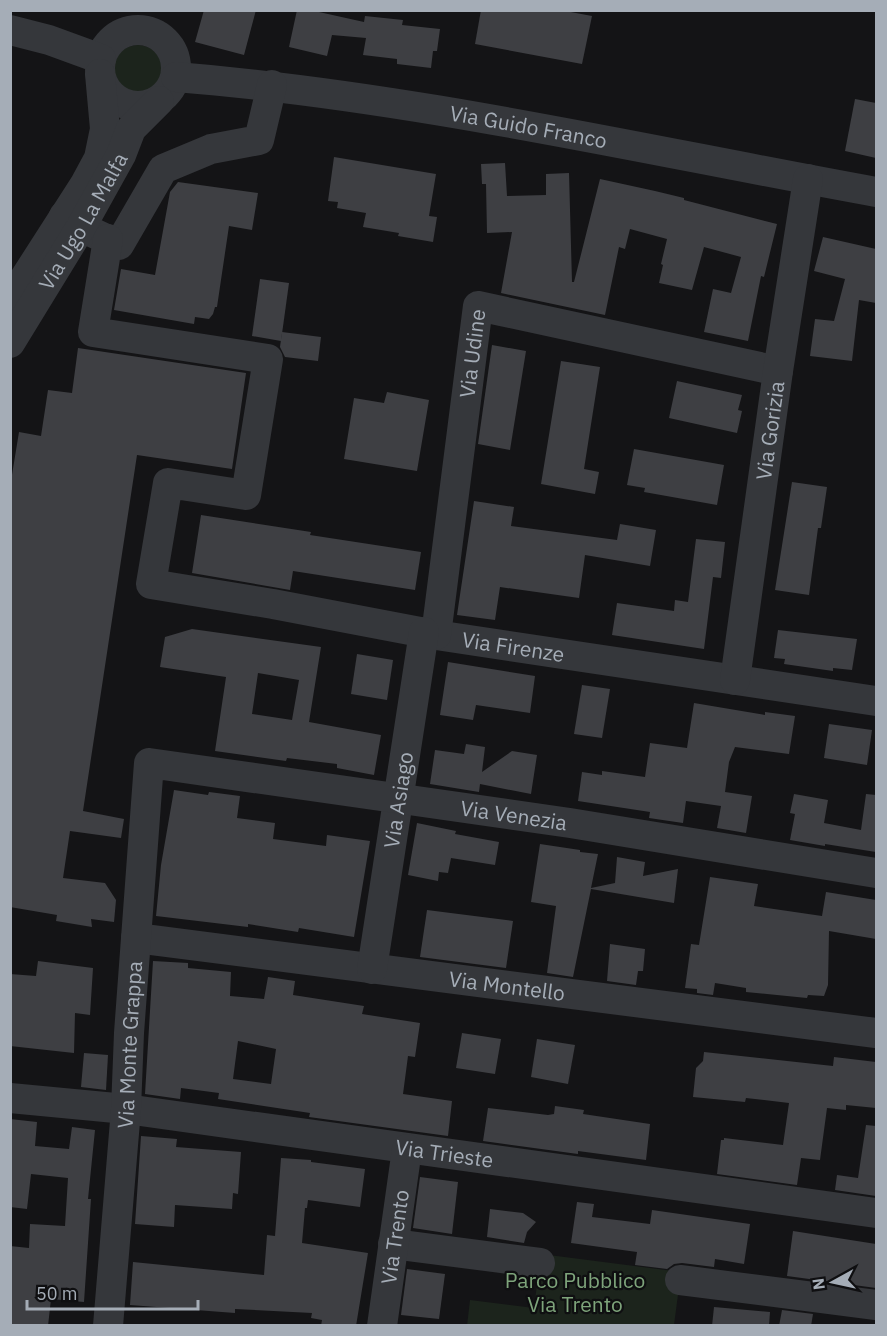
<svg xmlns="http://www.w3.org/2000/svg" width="887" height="1336" font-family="'IBM Plex Sans',sans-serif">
  <rect width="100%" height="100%" fill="#141416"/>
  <g fill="#1c241c">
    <circle cx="138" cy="69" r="24"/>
    <polygon points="541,1254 681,1272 674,1325 467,1326 470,1300 534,1308"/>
  </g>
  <g fill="#3e3f43" fill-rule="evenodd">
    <polygon points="204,10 256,10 244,55 195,42"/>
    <polygon points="297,10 310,10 364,22 365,16 403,20 402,25 440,29 437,51 433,51 431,68 397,64 397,59 363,55 366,38 332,35 327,56 289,47"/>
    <polygon points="481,10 560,10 592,16 582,64 475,44"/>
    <polygon points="855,99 876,103 876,158 845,151"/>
    <polygon points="334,157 436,174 429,216 437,217 433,242 398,236 399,233 363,227 366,213 337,208 338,202 328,201"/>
    <polygon points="505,163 507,196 546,195 546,174 569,173 572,282 574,282 600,179 655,191 684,198 684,200 777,224 764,277 761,276 748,341 704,332 713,289 731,293 741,257 704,247 692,290 659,283 663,265 661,264 667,239 630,229 625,249 619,247 605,315 501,293 512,232 487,233 486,184 482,184 481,164"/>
    <polygon points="178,182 258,193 252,230 229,226 217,307 215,307 213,314 209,319 195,317 194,324 114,310 121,269 155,275 170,192"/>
    <polygon points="823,237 876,249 876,303 859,300 852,361 810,356 815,319 834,321 845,279 814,271"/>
    <polygon points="260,279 289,283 281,341 252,336"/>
    <polygon points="282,332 321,337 318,361 285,357 280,347"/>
    <polygon points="492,345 526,351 510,450 478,444"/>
    <polygon points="78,348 246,373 232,469 137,455 83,811 124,819 121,838 70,831 63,878 105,883 116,900 114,922 91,919 92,927 56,921 57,915 10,907 10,487 19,432 41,436 48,390 72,393"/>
    <polygon points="561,361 600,367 584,469 599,472 595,494 541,484"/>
    <polygon points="677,381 742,395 738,410 742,411 737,433 669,418"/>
    <polygon points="387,392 429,400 417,471 344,459 354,398 384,403"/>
    <polygon points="634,449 724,465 717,505 644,492 645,488 627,485"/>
    <polygon points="792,482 827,487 821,528 818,528 809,595 775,590"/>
    <polygon points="474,501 514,507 511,526 617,540 620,524 656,530 650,566 585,555 579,598 500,587 495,620 457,615"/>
    <polygon points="201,515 311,532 310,535 421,552 415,590 293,571 290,590 192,573"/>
    <polygon points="696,539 725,542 721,578 713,577 704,649 612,635 617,603 674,611 675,600 688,602"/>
    <path d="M192,629L321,647L309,722L381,735L374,775L337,768V764L287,758L286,761L215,751L226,677L160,667L165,637ZM258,673L299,680L292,720L252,714Z"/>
    <polygon points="778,630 857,639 852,670 833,668 833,671 784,664 785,659 774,658"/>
    <polygon points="357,654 393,660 387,700 351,694"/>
    <polygon points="448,662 535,676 530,713 476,705 473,720 440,715"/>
    <polygon points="582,685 610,689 602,738 574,734"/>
    <polygon points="694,703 765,715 765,712 795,716 789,754 735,747 729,762 725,792 752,796 746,833 717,828 721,806 686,801 683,823 649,818 650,812 578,801 582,772 602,775 602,771 645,777 650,743 687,748"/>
    <polygon points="829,724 872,730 867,765 824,758"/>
    <polygon points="466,744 485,747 482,772 512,751 537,755 531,794 480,784 479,792 430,784 435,750 464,754"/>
    <polygon points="174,790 208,795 209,792 240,796 237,818 275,823 273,839 326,846 327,835 370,841 354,937 299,928 298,932 248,924 248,927 156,916 161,865"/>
    <polygon points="794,794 828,800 824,823 861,830 866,794 876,795 876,852 825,844 825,846 790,840 795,814 790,813"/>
    <polygon points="417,823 456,831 455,834 499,842 495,865 451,858 448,873 439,872 438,881 408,875"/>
    <polygon points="540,844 580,850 580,852 598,854 591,888 615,883 617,857 645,862 643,876 678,869 674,903 591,889 573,977 547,973 556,906 531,902"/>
    <polygon points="710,877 758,884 754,906 822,916 826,892 876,900 876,939 829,931 828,985 824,996 808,995 807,998 746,992 746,988 715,983 713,995 697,993 697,989 685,988 691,944 699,945"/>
    <polygon points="427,910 513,921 506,968 420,957"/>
    <polygon points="610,944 645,949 643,971 638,971 636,985 607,981"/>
    <polygon points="38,961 93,968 90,1015 75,1013 74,1053 10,1046 10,974 36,976"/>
    <path d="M153,961L188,963V968L231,972L230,996L264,999L268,977L295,981L293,995L364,1006L362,1014L420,1023L415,1057L408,1056L403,1094L452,1101L448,1136L309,1117L310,1113L218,1099L219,1093L181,1088L180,1099L145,1094ZM238,1041L276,1049L271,1084L233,1079Z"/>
    <polygon points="462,1033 501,1039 495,1074 456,1068"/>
    <polygon points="537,1039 575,1045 568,1084 531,1077"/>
    <polygon points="704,1052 833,1066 834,1057 876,1062 876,1108 846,1105 846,1110 827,1108 820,1160 801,1158 797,1185 717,1174 721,1140 724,1140 724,1138 783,1145 789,1103 746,1098 745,1102 693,1097 696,1068 703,1061"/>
    <polygon points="84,1053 108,1055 106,1090 81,1087"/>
    <polygon points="555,1106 584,1110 583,1114 650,1124 646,1160 578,1151 578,1154 483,1141 488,1108 548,1115 554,1114"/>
    <polygon points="10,1119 37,1122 35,1146 69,1149 72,1127 95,1130 88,1199 91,1199 84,1302 51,1299 48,1326 10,1326 10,1246 29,1248 30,1224 65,1226 68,1178 31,1174 27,1209 10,1207"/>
    <polygon points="866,1125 876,1126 876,1196 835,1190 837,1175 858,1178"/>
    <polygon points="141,1136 177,1139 176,1147 241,1152 238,1194 233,1193 232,1209 175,1205 174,1227 135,1224"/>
    <polygon points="281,1158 311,1160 311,1162 365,1169 360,1207 308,1200 307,1208 305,1208 302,1243 368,1253 356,1326 321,1326 322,1320 311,1318 312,1313 235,1309 235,1313 130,1305 133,1262 264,1275 267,1235 275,1236"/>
    <polygon points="420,1177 458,1182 452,1234 413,1228"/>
    <polygon points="577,1202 594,1204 592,1217 650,1224 652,1210 750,1224 744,1264 715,1259 714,1267 682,1263 674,1264 667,1269 635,1265 637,1252 571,1243"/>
    <polygon points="490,1209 523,1213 536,1222 527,1232 524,1243 487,1237"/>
    <polygon points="793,1231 876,1244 876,1288 787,1276"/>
    <polygon points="407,1269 445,1274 439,1319 401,1315"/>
    <polygon points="714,1307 770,1312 769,1326 712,1326"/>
    <polygon points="782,1310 813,1314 811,1326 779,1326"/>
  </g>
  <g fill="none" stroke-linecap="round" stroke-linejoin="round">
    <g stroke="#35373b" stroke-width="30">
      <circle cx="138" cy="68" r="38"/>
      <polyline points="10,30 49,40 101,59"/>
      <path id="s1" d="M176,77C412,96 644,150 876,192"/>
      <polyline points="64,216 81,227 119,245 163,169 211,149 259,140 272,85"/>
      <path id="s2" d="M108,239L93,332L268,359L246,495L168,483L151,584L273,604L436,635L876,701"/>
      <polyline points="10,301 85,184 99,158 105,129 100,74"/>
      <path id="s3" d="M10,343L81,227L121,155L131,129L159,101"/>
      <path id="s4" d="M436,635L478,306L778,371"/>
      <path id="s5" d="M735,680L778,371L808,179"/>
      <path id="s6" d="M136,938L876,1033"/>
      <path id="s7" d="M372,969L424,632"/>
      <path id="s8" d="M10,1098L126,1109L876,1213"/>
      <polyline points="393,1244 540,1263"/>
      <polyline points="680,1280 876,1305"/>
      <path id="s9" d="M108,1326L126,1109L129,1033L149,763L570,823L876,873"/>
      <path id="s10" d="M382,1326L407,1149"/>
    </g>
  </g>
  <g text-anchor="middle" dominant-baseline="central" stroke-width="4.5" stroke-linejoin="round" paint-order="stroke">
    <g font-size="21" fill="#a5adb7" stroke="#0f0f11">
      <text stroke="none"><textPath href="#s1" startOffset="356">Via Guido Franco</textPath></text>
      <text stroke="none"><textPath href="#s3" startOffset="142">Via Ugo La Malfa</textPath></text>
      <text stroke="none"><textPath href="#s4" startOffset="284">Via Udine</textPath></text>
      <text stroke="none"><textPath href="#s5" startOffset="252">Via Gorizia</textPath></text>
      <text stroke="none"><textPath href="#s2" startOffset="958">Via Firenze</textPath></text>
      <text stroke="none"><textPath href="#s7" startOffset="171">Via Asiago</textPath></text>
      <text stroke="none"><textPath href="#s9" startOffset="933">Via Venezia</textPath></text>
      <text stroke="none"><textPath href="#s6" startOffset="374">Via Montello</textPath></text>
      <text stroke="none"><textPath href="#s9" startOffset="282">Via Monte Grappa</textPath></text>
      <text stroke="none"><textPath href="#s8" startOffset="438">Via Trieste</textPath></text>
      <text stroke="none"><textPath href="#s10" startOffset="90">Via Trento</textPath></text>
    </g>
    <g font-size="21" fill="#7ea47b" stroke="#0f0f11">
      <text x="575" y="1280">Parco Pubblico<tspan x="575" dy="24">Via Trento</tspan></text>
    </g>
  </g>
  <rect width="887" height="1336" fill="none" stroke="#a5adb7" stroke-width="24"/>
  <g transform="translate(833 1282) rotate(262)" stroke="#0f0f11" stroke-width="4.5" paint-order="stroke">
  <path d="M0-4.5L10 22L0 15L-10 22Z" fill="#a5adb7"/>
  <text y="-9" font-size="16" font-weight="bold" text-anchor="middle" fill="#a5adb7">N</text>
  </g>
  <path d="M27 1300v9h171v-9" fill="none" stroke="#a5adb7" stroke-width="3"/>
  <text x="36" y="1300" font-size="18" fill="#a5adb7" stroke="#0f0f11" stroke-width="4.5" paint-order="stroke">50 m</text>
</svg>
